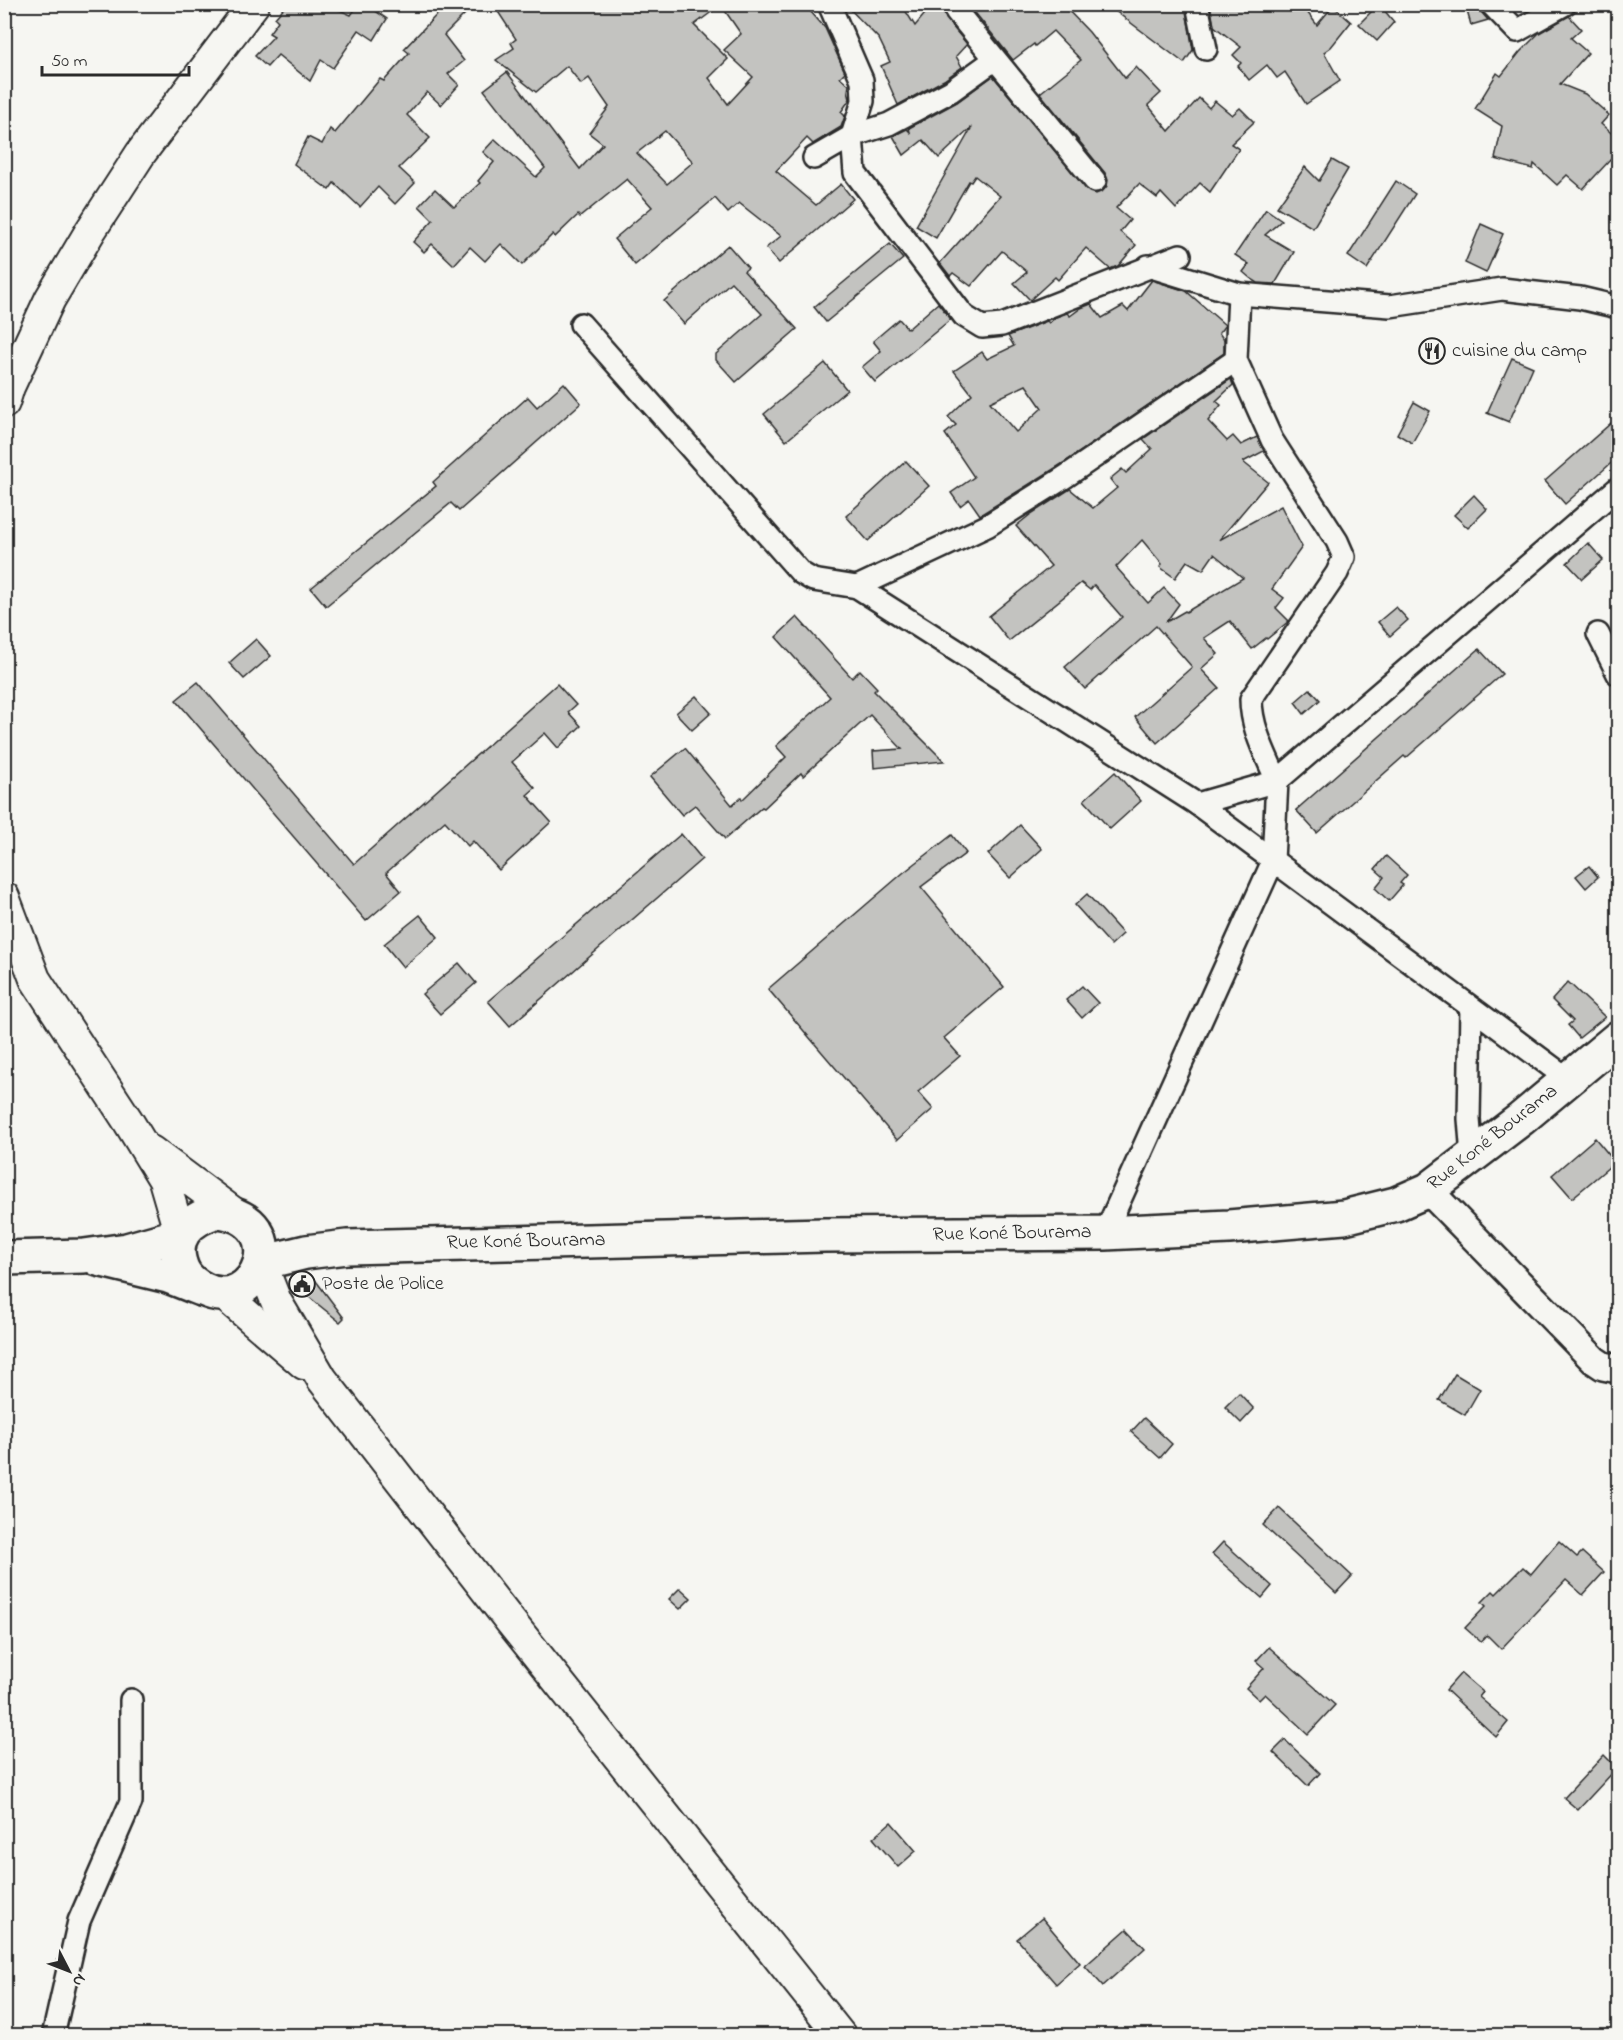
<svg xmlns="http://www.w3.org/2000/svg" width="1623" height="2040" font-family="'Indie Flower',sans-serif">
  <rect width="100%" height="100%" fill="#f6f6f2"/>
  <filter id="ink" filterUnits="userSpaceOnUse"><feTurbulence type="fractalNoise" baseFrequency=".0167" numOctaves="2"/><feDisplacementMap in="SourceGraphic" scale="12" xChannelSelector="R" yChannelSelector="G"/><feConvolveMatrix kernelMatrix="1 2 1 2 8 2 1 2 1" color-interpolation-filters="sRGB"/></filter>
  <g filter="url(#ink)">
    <g fill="#c3c3c0" stroke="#2b2b2b" stroke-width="1.5" fill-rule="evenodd">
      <polygon points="287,4 326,4 351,15 359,4 365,4 387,19 374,40 359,30 333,68 321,60 310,81 278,55 267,67 255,56 274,36 269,33 278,21 275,18"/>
      <polygon points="447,4 475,4 444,35 464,61 448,74 459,85 441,105 427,92 407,115 430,138 399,168 415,183 395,204 378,187 360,207 334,183 329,190 294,164 308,137 322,144 330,129 335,133 380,79 384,81 409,53 404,49"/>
      <path d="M493,4H804L825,28L845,72L840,77L849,85L848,91L850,99L841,112L845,116L841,127L813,144L807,138L776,171L816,205L841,184L853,199L779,263L766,248L781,236L739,203L728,213L715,198L635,265L614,239L652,207L627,179L580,217L578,215L555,237L553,234L522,265L501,244L485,261L470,247L454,265L432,244L424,252L413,242L433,220L419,206L435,189L454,207L480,183L478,181L494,162L483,152L495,139L536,177L545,168L484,90L507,72L580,169L603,144L589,133L609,107L589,78L581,84L567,66L536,92L496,60L514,48L511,43L516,39ZM721,5L741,34L724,50L753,77L728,104L709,78L728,59L694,25ZM665,131L693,162L667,184L637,153Z"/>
      <polygon points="845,4 900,4 905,10 915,26 933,4 936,4 943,10 946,19 967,44 956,56 962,67 944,80 898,105 881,66 890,62 879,39"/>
      <polygon points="968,4 1062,4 1089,32 1125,78 1136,67 1161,93 1148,105 1169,131 1199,98 1209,108 1215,101 1232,115 1240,108 1254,122 1231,144 1239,149 1210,192 1200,183 1176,209 1161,193 1157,198 1139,184 1116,208 1130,220 1120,232 1136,245 1118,266 1110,269 1086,248 1058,280 1055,277 1030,300 1014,283 1027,272 1002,251 971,286 953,273 950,276 940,263 1000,196 975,176 971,182 969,181 936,238 916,226 972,127 939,158 923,140 904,155 893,136 907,129 910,132 909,128 957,102 993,76 1086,189 1096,194 1103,191 1107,186 1108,180 1105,173 1040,93 1081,60 1053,31 1035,46 1034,44 1013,60"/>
      <polygon points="1106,4 1185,4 1193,50 1184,63"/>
      <polygon points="1210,4 1301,4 1317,25 1333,6 1351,22 1331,47 1324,52 1340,81 1306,104 1285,72 1277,78 1267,65 1249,80 1238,66 1241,63 1233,55 1241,47 1214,26"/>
      <polygon points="1379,4 1394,22 1377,41 1359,24"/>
      <polygon points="1465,4 1479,4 1481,12 1488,20 1471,25"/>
      <polygon points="1569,16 1581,29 1571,38 1588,53 1560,84 1585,94 1609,115 1601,124 1618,139 1618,166 1611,159 1583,189 1567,175 1557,185 1534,164 1533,169 1495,159 1502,126 1475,109 1497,73 1501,76 1520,52 1539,33"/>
      <polygon points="1332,160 1348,169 1313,228 1277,207 1305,167 1319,181"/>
      <polygon points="1396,181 1415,194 1367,269 1348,256"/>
      <polygon points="1266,209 1282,220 1265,235 1294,252 1275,284 1258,283 1250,278 1243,272 1249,264 1235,255"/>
      <polygon points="1481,224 1503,234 1486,273 1465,263"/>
      <polygon points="890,244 903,259 826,322 814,307"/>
      <polygon points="728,245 748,268 744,271 797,329 736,382 716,360 716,354 762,314 731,282 684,324 664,301"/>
      <path d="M1152,280L1186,291L1225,325L1219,333L1224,340V353L1065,462L980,515L969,499L960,506L951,493L974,477L945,434L956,425L948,417L972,394L954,371L982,352L987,359L1014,346L1008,336L1047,321L1049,323L1056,317L1067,313L1070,316L1081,308L1091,304L1102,318L1123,306L1128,311ZM1026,385L1042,408L1016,432L990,402Z"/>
      <polygon points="938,303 951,319 875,382 862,367 881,351 873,341 899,319 908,329"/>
      <polygon points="1512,358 1533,367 1509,422 1487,413"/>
      <polygon points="825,363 847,390 786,441 764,414"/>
      <path d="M1231,379L1233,385L1216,401L1221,405L1208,421L1227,441L1233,436L1241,445L1257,437L1264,451L1243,462L1268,482L1219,540L1281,506L1302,547L1272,589L1284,598L1276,608L1289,621L1267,639L1266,638L1252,649L1230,621L1204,638L1218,654L1201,669L1219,688L1157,743L1135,717L1192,667L1156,626L1085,689L1065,667L1122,617L1094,585L1090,590L1081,583L1009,641L989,616L1051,566L1016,526L1031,514L1070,489L1093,508L1117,488L1110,479L1122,469L1126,473L1152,449L1143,439ZM1142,540L1162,564L1160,567L1175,578L1187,561L1203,570L1214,554L1243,578L1186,612L1185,611L1166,622L1179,604L1164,588L1148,603L1116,567Z"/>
      <polygon points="564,383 581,403 459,511 451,503 326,606 311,588 436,486 433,482 528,397 537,407"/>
      <polygon points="1414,402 1430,411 1412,443 1397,434"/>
      <polygon points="1618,417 1618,457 1565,504 1545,481"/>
      <polygon points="906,461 929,486 868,541 846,516"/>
      <polygon points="1474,495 1487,509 1468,528 1454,515"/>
      <polygon points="1588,543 1603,560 1582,579 1567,563"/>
      <polygon points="1396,607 1408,620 1390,636 1378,622"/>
      <polygon points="797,617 852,678 860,670 877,688 874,691 944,761 874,768 873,751 902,749 870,715 803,776 801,773 764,808 762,807 725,839 695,805 682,815 650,777 685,748 732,805 741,797 742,800 786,757 776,746 830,697 776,637"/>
      <polygon points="256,639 271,656 244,679 229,663"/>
      <polygon points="1479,649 1502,674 1406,758 1404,756 1317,833 1296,810"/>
      <polygon points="198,682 354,864 557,684 576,705 568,712 581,726 558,748 545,733 512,762 535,788 527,795 551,822 499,870 473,841 468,846 445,821 386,873 401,891 366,921 176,700"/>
      <polygon points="1310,689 1320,700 1304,714 1295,702"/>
      <polygon points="696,696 711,713 692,730 676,713"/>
      <polygon points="1115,772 1141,801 1110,829 1084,800"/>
      <polygon points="1020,825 1042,849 1010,878 988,854"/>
      <polygon points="681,834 702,859 510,1026 488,1001"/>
      <polygon points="952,835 966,853 921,887 1004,987 944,1038 960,1056 918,1092 933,1109 897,1140 768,989 903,873"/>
      <polygon points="1386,856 1407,875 1400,883 1403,885 1389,901 1375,888 1384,877 1375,869"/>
      <polygon points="1589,866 1598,877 1586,888 1576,876"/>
      <polygon points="1087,894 1123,934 1111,945 1075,905"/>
      <polygon points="420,915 438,937 403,967 384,944"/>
      <polygon points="459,963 476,983 440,1014 422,994"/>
      <polygon points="1568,982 1605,1017 1579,1038 1568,1025 1573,1021 1552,1000"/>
      <polygon points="1082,986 1098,1003 1082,1018 1066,1000"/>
      <polygon points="1595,1138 1615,1162 1572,1198 1552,1175"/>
      <polygon points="316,1281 344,1318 340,1322 304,1293"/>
      <polygon points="1455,1374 1480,1389 1465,1415 1439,1400"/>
      <polygon points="1239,1393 1254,1409 1241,1423 1225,1407"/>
      <polygon points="1144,1418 1172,1444 1160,1458 1131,1432"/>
      <polygon points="1279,1508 1352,1576 1336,1593 1263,1525"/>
      <polygon points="1559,1541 1577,1557 1582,1552 1604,1572 1583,1595 1566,1580 1501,1649 1487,1635 1481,1642 1465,1628 1486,1606 1482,1602 1493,1591 1496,1594 1523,1567 1531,1574"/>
      <polygon points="1223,1542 1272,1586 1262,1598 1212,1554"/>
      <polygon points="680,1588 691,1598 680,1609 669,1599"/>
      <polygon points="1269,1647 1335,1705 1308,1734 1265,1694 1259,1700 1246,1688 1264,1668 1256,1661"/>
      <polygon points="1461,1673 1483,1692 1479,1697 1508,1722 1496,1737 1446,1690"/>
      <polygon points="1285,1740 1320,1773 1308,1786 1273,1752"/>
      <polygon points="1604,1755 1617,1768 1578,1810 1564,1798"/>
      <polygon points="891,1822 916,1851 898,1867 873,1838"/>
      <polygon points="1042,1918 1080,1963 1056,1984 1017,1939"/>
      <polygon points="1127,1929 1145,1948 1103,1986 1085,1966"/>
    </g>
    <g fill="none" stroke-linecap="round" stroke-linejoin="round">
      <g stroke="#2b2b2b" stroke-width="26">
        <g id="minor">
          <polyline points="829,4 862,80 863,101 852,136"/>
          <polyline points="955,4 956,11 1095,181"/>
          <polyline points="1197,4 1206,49"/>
          <polyline points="1491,4 1517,31 1565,4"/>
          <polyline points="852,136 889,124 951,91 994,60"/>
          <polyline points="814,158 852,136 855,173 964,316 982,327 1002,325 1180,255"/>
          <polyline points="1148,266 1239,294 1390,306 1502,289 1580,298 1618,307"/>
          <polyline points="581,324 801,573 813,580 857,587 1197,804 1568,1079"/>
          <polyline points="857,587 987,526 1065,477 1236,360"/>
          <polyline points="1598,634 1618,674"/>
          <path d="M1197,804L1277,781C1266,755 1251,728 1251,699L1337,573L1344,557L1337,541L1272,440L1236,360L1239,294"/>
          <polyline points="1471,1008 1469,1119 1472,1156"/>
          <polyline points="1105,1233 1273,861 1277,781 1618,488"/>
          <polyline points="53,2036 79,1921 131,1802 131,1700"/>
        </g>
      </g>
      <g stroke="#2b2b2b" stroke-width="32">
        <polyline id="tertiary" points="1428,1190 1594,1360 1603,1366 1618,1369"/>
      </g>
      <g stroke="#2b2b2b" stroke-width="34">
        <g id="secondary">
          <polyline points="4,403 9,387 50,299 91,230 141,153 254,4"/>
          <polyline points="4,897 35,979 128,1121 164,1180 180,1235"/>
          <polyline points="151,1151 234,1213"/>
          <polyline points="261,1263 276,1301 322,1379 510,1621 841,2036"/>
          <polyline points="223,1294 304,1364"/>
        </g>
      </g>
      <g stroke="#2b2b2b" stroke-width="38">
        <g id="trunk">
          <path d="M218,1211C296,1221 256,1317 203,1289C195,1285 187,1279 183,1271C168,1238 189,1219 218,1211Z"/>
          <polyline points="4,1258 84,1256 127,1250 180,1235"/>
          <polyline points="98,1259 168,1276 201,1289"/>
          <polyline points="261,1263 306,1252 347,1247 825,1235 1105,1233 1229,1227 1344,1217 1396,1204 1428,1190 1521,1119 1618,1038"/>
        </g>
      </g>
      <use href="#minor" stroke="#f6f6f2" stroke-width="21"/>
      <use href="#tertiary" stroke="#f6f6f2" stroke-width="27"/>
      <use href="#secondary" stroke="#f6f6f2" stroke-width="30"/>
      <use href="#trunk" stroke="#f6f6f2" stroke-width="33"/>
    </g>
  </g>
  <defs>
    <g id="restaurant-ring" transform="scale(1.35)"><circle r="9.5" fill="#f6f6f2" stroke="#2b2b2b" stroke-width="1.5"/><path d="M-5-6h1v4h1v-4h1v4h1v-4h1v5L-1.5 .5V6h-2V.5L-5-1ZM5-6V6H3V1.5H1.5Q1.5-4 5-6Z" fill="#2b2b2b"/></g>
    <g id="civic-ring" transform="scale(1.35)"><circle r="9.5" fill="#f6f6f2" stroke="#2b2b2b" stroke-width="1.5"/><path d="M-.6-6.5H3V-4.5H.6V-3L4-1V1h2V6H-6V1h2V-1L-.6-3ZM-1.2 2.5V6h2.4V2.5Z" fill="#2b2b2b"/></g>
  </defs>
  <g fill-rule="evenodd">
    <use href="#restaurant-ring" x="1432" y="351"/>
    <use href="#civic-ring" x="302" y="1284"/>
  </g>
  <g text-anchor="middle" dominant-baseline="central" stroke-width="4.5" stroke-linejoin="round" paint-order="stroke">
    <g font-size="20" fill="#2b2b2b" stroke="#f6f6f2" text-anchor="start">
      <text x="1452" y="351">cuisine du camp</text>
      <text x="322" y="1284">Poste de Police</text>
    </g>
    <g font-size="20" fill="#2b2b2b" stroke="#f6f6f2">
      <text transform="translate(1493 1138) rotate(-38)">Rue Koné Bourama</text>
      <text transform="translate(1012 1234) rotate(-1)">Rue Koné Bourama</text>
      <text transform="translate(526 1242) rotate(-1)">Rue Koné Bourama</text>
    </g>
  </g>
  <rect width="1623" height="2040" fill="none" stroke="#f6f6f2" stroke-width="24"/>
  <rect x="12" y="12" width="1599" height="2016" fill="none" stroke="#2b2b2b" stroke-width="2" filter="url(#ink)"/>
  <g transform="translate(69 1971) rotate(132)" stroke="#f6f6f2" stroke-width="4.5" paint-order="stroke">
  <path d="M0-4.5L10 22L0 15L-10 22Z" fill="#2b2b2b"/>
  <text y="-9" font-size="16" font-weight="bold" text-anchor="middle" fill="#2b2b2b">N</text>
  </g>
  <path d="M42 66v9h147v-9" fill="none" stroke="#2b2b2b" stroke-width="3"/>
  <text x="51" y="66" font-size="18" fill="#2b2b2b" stroke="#f6f6f2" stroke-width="4.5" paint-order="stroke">50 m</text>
</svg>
